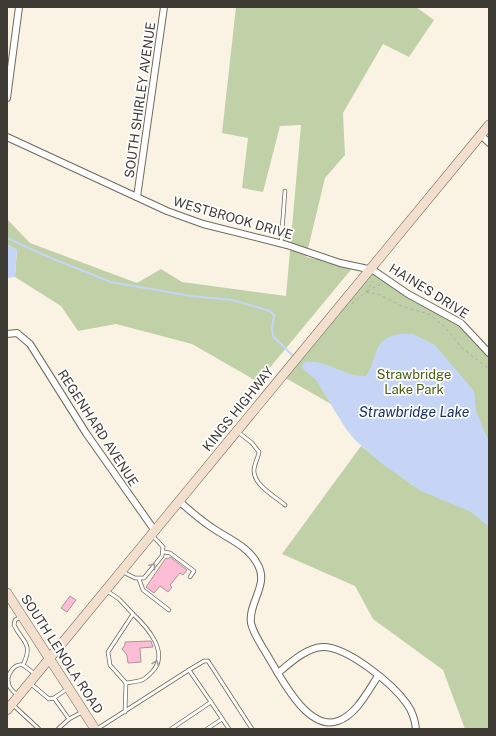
<svg xmlns="http://www.w3.org/2000/svg" width="496" height="736" font-family="'Public Sans',sans-serif">
  <rect width="100%" height="100%" fill="#faf3e3"/>
  <g fill="#c0d1a8">
    <polygon points="236,7 416,7 434,20 409,57 383,44 343,113 345,155 325,178 306,257 354,266 258,382 192,344 116,324 78,331 61,306 15,277 17,250 7,244 7,219 30,243 137,283 161,269 182,282 286,296 301,125 280,126 263,192 242,188 248,138 222,133"/>
    <polygon points="373,270 400,289 453,317 489,354 489,729 465,729 443,670 373,619 355,586 282,554 361,446 415,487 345,412 282,376"/>
  </g>
  <g fill="#c6d5f5">
    <polygon points="7,244 17,250 15,277 7,278"/>
    <path d="M400,334H413L435,345L474,391L476,411L489,442V527L471,512L421,491L381,463L356,441L346,429L316,380L301,367L305,362C326,359 345,377 366,376C378,360 371,338 400,334Z"/>
  </g>
  <g fill="none" stroke-linecap="round" stroke-linejoin="round">
    <polyline stroke="#c6d5f5" stroke-width="2" points="7,238 51,258 111,282 191,296 232,300 270,311 274,315 272,329 273,336 294,357"/>
  </g>
  <g fill="#fcbdd5" stroke="#a7959c">
    <polygon points="170,557 187,570 183,575 180,573 170,585 172,587 168,592 160,586 154,593 146,587 166,558 168,559"/>
    <polygon points="70,596 76,600 67,612 61,608"/>
    <polygon points="151,641 153,647 140,648 141,662 128,663 127,655 122,649 125,645 125,642"/>
  </g>
  <g fill="none" stroke-linecap="round" stroke-linejoin="round">
    <g stroke="#6f695b" stroke-width="4.5">
      <g id="lane">
        <polyline points="281,244 285,191"/>
        <path d="M238,432L252,443L259,452C258,458 254,465 254,470C253,485 276,497 285,505"/>
        <polyline points="164,552 170,553 194,571 190,577"/>
        <polyline points="123,572 135,578 144,578 162,556 163,547 152,535"/>
        <polyline points="139,579 143,590 169,610"/>
        <polyline points="107,591 119,599 133,614 108,652 110,665 126,683 125,712"/>
        <path d="M21,617L15,620L14,625C22,642 34,643 23,665"/>
        <polyline points="189,670 204,661 208,661 252,729"/>
        <path d="M126,683C131,682 137,682 142,680C145,679 149,675 152,672C170,653 148,628 133,614"/>
        <polyline points="31,684 49,699 54,698 67,689"/>
        <path d="M17,695C14,692 10,689 9,685C5,676 14,663 23,665L35,674"/>
        <polyline points="54,698 69,719"/>
        <polyline points="211,702 229,729"/>
        <polyline points="13,705 39,729"/>
        <polyline points="58,729 69,719 82,712"/>
        <polyline points="97,729 189,670 211,702 171,729"/>
        <polyline points="207,729 222,719"/>
      </g>
    </g>
    <g stroke="#6f695b" stroke-width="8">
      <g id="street">
        <polyline points="7,98 19,7"/>
        <polyline points="481,135 489,143"/>
        <polyline points="7,137 167,211 203,224 287,245 340,263 373,270 408,294 461,323 489,353"/>
        <polyline points="137,197 164,7"/>
        <polyline points="7,334 17,333 30,344 86,433 155,531"/>
        <path d="M179,501C190,511 202,521 214,529C231,540 249,547 258,565C269,585 248,603 251,623C254,636 263,647 269,658C281,678 308,732 338,721C356,715 368,691 378,676"/>
        <path d="M278,673C290,663 306,648 322,647C347,646 393,684 407,704C412,711 415,720 416,729"/>
      </g>
    </g>
    <g stroke="#6f695b" stroke-width="10">
      <g id="secondary">
        <polyline points="7,593 95,729"/>
        <polyline points="7,710 489,125"/>
      </g>
    </g>
    <g stroke="#b2aca0" stroke-width="1" stroke-dasharray="3 3" stroke-linecap="butt">
      <polyline points="367,291 381,284"/>
      <polyline points="366,292 378,294 404,307 429,314 445,327 462,348 489,369"/>
      <polyline points="352,304 366,292 373,281"/>
    </g>
    <use href="#lane" stroke="#fff" stroke-width="3"/>
    <use href="#street" stroke="#fff" stroke-width="6"/>
    <use href="#secondary" stroke="#f2dfce" stroke-width="9"/>
  </g>
  <defs><path id="oneway-chevron" d="M-2-3.5L2.5 0L-2 3.5" fill="none" stroke-width="1.6" stroke-linecap="round" stroke-linejoin="round"/></defs>
  <g stroke="#9e9d9a">
    <use href="#oneway-chevron" transform="translate(153 566) rotate(-50)"/>
    <use href="#oneway-chevron" transform="translate(156 663) rotate(-70)"/>
  </g>
  <g text-anchor="middle" dominant-baseline="central" stroke-width="3.5" stroke-linejoin="round" paint-order="stroke">
    <g font-size="13" fill="#3e3b34" stroke="#fff">
      <text transform="translate(140 100) rotate(-82)">SOUTH SHIRLEY AVENUE</text>
      <text transform="translate(233 218) rotate(16)">WESTBROOK DRIVE</text>
      <text transform="translate(429 291) rotate(32)">HAINES DRIVE</text>
      <text transform="translate(238 409) rotate(-51)">KINGS HIGHWAY</text>
      <text transform="translate(98 428) rotate(57)">REGENHARD AVENUE</text>
      <text transform="translate(62 654) rotate(57)">SOUTH LENOLA ROAD</text>
    </g>
    <g font-size="13" fill="#465f0d" stroke="#fff">
      <text x="414" y="374">Strawbridge<tspan x="414" dy="15">Lake Park</tspan></text>
    </g>
    <g font-size="14" font-style="italic" fill="#152d68" stroke="#fff">
      <text x="414" y="412">Strawbridge Lake</text>
    </g>
  </g>
  <rect width="496" height="736" fill="none" stroke="#3e3b34" stroke-width="16"/>
</svg>
